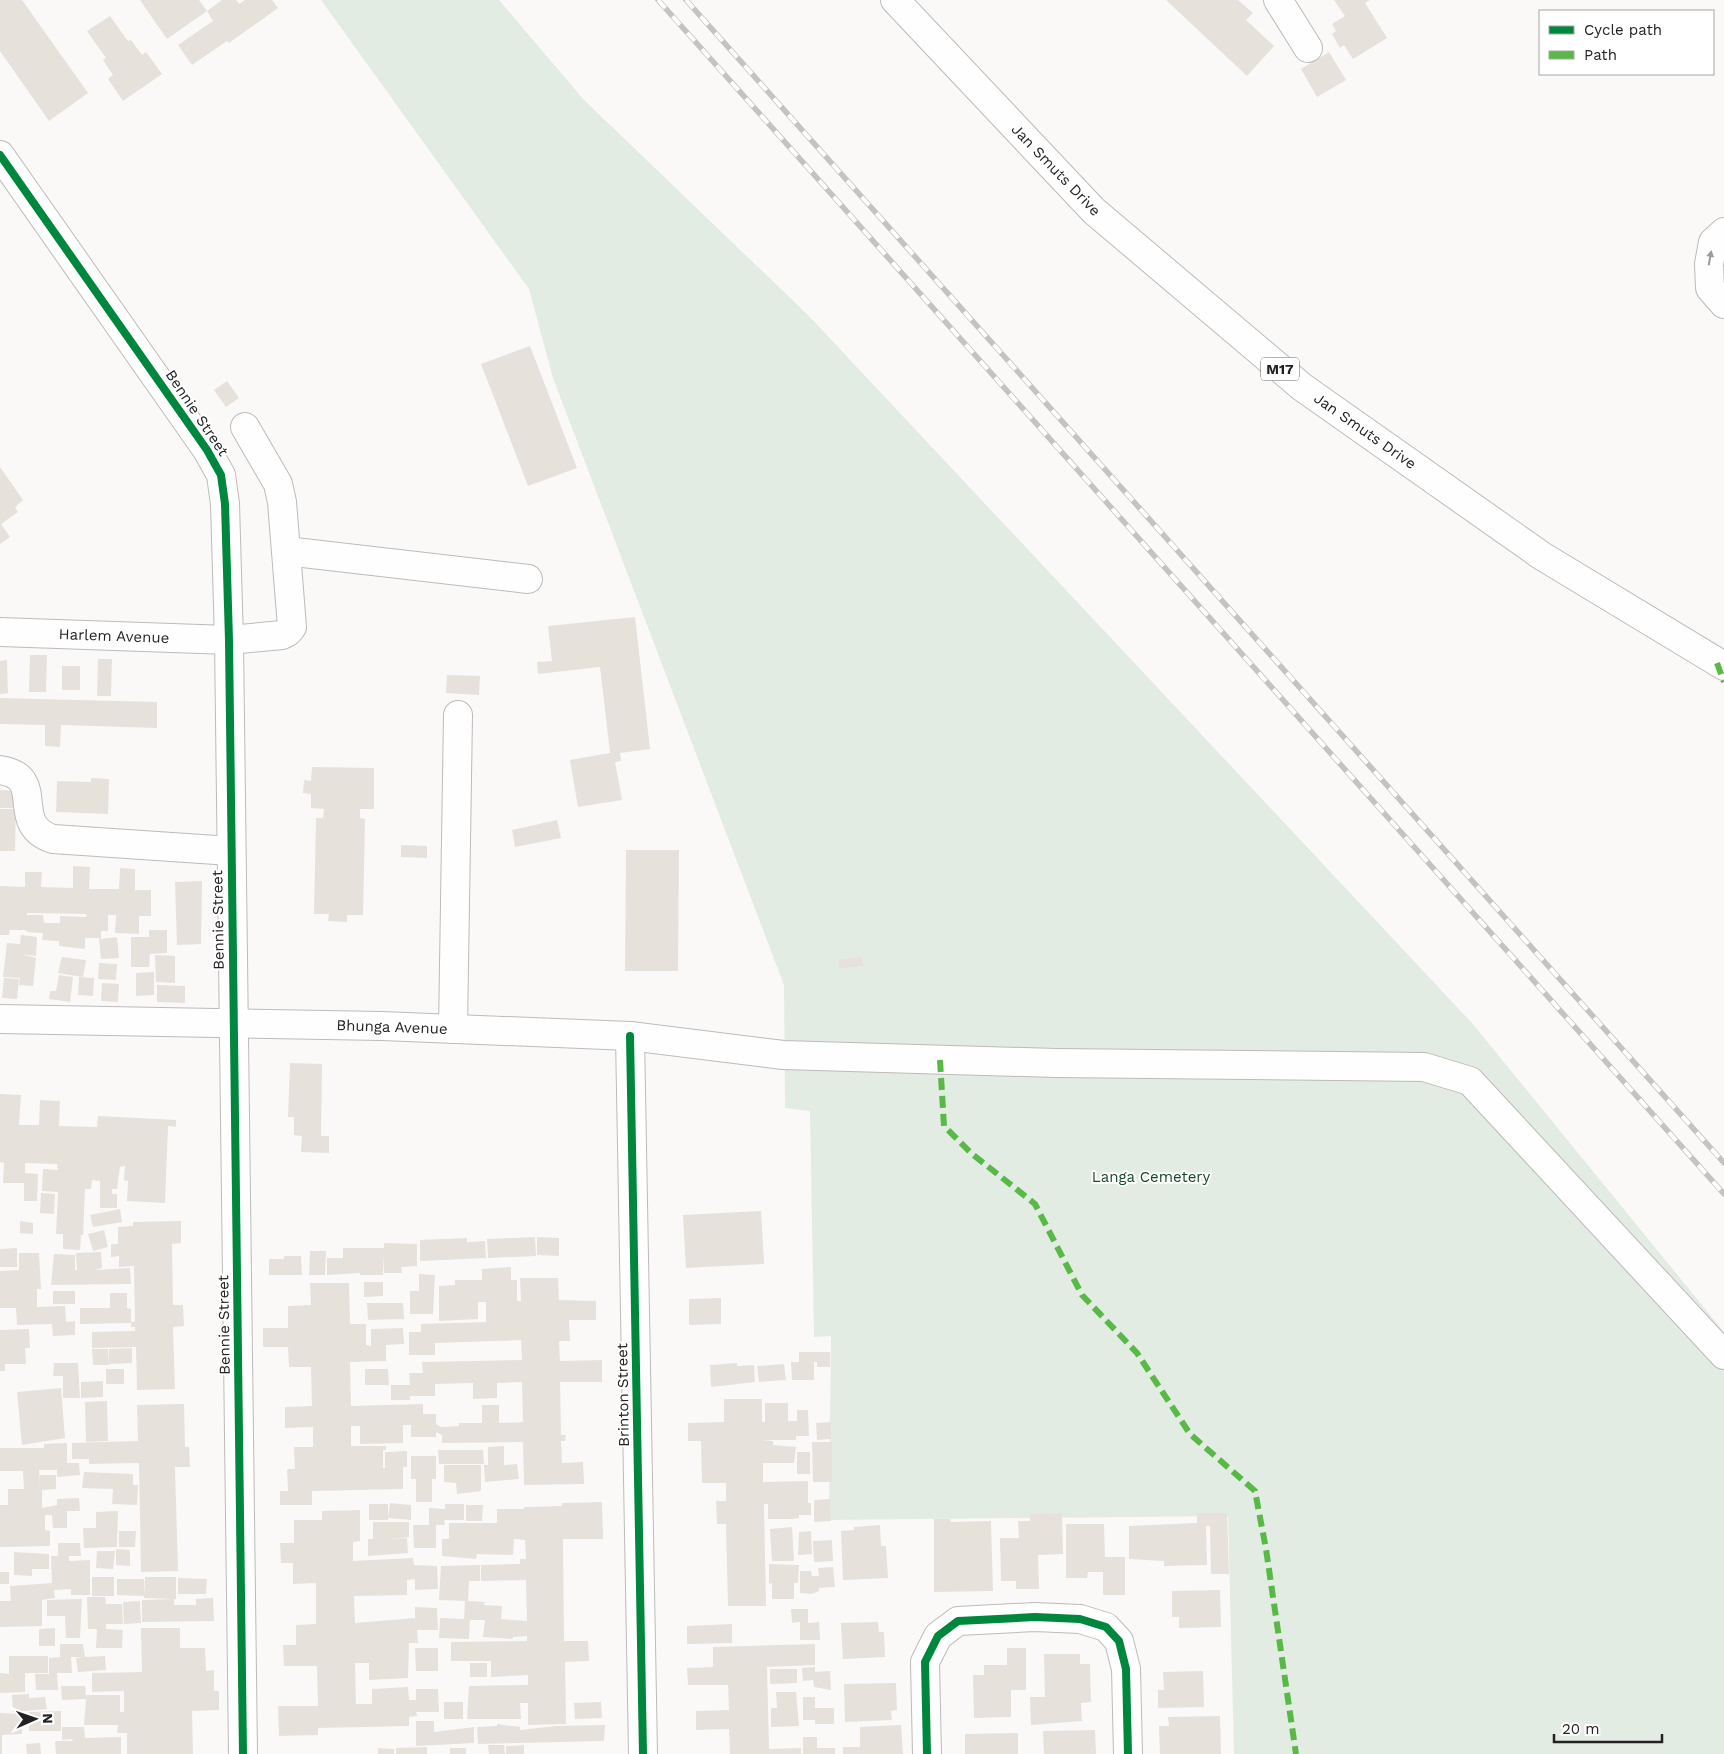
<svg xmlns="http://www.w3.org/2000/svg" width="1724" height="1754" font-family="'Work Sans',sans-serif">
  <rect width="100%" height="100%" fill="#fbf9f7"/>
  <polygon fill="#e2ece3" points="321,0 499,0 584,100 808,315 1472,1023 1724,1332 1724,1754 1234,1754 1228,1516 829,1520 831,1336 814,1337 810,1111 785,1108 784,985 553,378 529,289"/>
  <g fill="#e6e1db" fill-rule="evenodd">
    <polygon points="0,0 22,0 88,93 49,121 0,51"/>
    <polygon points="140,0 199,0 207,11 222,0 236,0 239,4 245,0 272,0 278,8 229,43 227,41 192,65 178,45 213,21 207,11 167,39"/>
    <polygon points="1166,0 1238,0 1253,13 1246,20 1274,46 1247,76"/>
    <polygon points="1334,0 1370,0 1365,3 1387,38 1353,59 1344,45 1340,48 1332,34 1336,31 1332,24 1345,16"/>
    <polygon points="110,16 128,41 131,40 142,55 146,52 162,74 123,101 108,79 113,75 103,60 106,58 87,31"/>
    <polygon points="1329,52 1346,80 1317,97 1301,69"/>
    <polygon points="530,346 577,468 528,486 481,364"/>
    <polygon points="227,381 239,398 226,407 214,390"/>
    <polygon points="0,467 23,500 15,507 18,512 1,524 10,537 0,544"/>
    <polygon points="635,617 650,749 620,753 621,761 615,762 622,800 578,807 570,760 610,753 600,667 538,674 537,662 552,661 548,626"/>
    <polygon points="30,655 47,655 46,692 29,692"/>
    <polygon points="98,659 112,659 111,696 97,696"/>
    <polygon points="7,660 8,693 0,694 0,661"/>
    <rect x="62" y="666" width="18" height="24"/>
    <polygon points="447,675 480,676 479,695 446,693"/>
    <polygon points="0,698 157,702 157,728 61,725 60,747 45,746 45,725 0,724"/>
    <polygon points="312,767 374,768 374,809 360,809 360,818 365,819 363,915 347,915 347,922 328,921 329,914 314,914 316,818 323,818 324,809 311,808 311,794 303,793 304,780 311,781"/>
    <polygon points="91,778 109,779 108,814 56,812 57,781 91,782"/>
    <polygon points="0,790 13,791 13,808 0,808"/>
    <polygon points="0,809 16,809 15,851 0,851"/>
    <polygon points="557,820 561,838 515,847 512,830"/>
    <polygon points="401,845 427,846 427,858 401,857"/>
    <polygon points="626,850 679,850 678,971 625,971"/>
    <path d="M73,866L90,867L89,889H119L120,868L135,869V890H151V916H139V934L115,933L116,915H108V931H101V939L117,937L119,958L101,959L99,938H85V949L59,946V941L42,940L43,933L27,932L26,930H10L9,935H0V886L25,887V872H42L41,887L73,888ZM27,913L86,914V917L60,916V923H44L43,915H27Z"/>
    <polygon points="202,881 201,944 177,945 175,882"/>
    <polygon points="149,930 167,930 167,953 150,954 149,967 131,967 131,937 149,937"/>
    <polygon points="21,935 37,937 36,956 21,954 36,958 33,986 19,985 20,978 3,977 7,943 20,944"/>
    <polygon points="155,955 175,956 175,983 156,982"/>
    <polygon points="62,957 86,960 83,977 58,973"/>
    <polygon points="862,957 863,966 840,968 839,960"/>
    <polygon points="99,963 117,964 116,980 98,979"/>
    <polygon points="154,972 154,995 136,996 136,973"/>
    <polygon points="59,975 73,977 70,1002 49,999 50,991 56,991"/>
    <polygon points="79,977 94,978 93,996 78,995"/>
    <polygon points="4,978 19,979 17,999 2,998"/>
    <polygon points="102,983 119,984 118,1002 101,1001"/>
    <polygon points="157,985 185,986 185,1003 157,1002"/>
    <polygon points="290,1063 322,1064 321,1136 329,1136 329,1153 301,1152 302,1136 294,1135 294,1117 288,1117"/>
    <polygon points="0,1094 21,1095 19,1125 39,1125 40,1100 60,1101 59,1126 97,1127 98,1116 176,1120 176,1127 168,1126 165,1203 127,1201 128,1181 124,1180 125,1166 120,1167 117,1189 112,1189 112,1194 117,1194 117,1208 100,1208 100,1181 92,1180 91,1189 85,1189 83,1235 81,1235 80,1250 63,1249 63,1234 56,1234 58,1192 42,1191 43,1169 58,1170 57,1164 25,1163 25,1173 38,1174 37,1201 24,1201 24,1183 3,1183 4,1163 0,1162"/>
    <polygon points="41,1193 55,1194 54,1214 40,1213"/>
    <polygon points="120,1209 122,1222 93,1227 90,1215"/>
    <polygon points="761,1211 764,1264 686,1268 683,1215"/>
    <polygon points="20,1221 33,1223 33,1234 20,1233"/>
    <polygon points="181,1221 181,1243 172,1244 173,1305 183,1305 184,1326 173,1327 175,1389 137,1390 136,1347 92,1348 92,1332 135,1331 135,1327 131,1327 131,1323 80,1324 80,1308 110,1308 110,1293 127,1293 127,1308 131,1309 131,1322 135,1322 134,1266 119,1267 119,1256 111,1257 111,1244 118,1244 118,1227 133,1226 133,1222"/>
    <polygon points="104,1230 108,1247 93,1251 88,1234"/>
    <polygon points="535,1237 536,1256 488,1258 487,1239"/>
    <polygon points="537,1237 559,1238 559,1256 537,1255"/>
    <polygon points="467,1238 467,1242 485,1241 486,1258 420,1261 420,1240"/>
    <polygon points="384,1243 417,1244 417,1266 401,1267 402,1273 384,1273 383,1253 383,1275 360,1275 360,1273 327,1275 327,1258 343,1258 343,1248 384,1248"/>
    <polygon points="17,1248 17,1267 0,1267 0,1249"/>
    <polygon points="310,1251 326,1251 325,1275 309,1275"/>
    <polygon points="101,1252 102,1268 94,1270 130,1268 131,1284 51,1285 54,1254 75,1255 75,1270 77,1270 76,1253"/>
    <polygon points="19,1253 39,1253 41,1289 37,1289 37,1307 65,1306 66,1322 75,1321 75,1335 53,1336 52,1324 17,1325 16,1308 0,1308 0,1271 19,1270"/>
    <polygon points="284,1256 301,1256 302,1275 269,1275 269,1259 284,1259"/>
    <polygon points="511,1267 511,1280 517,1280 517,1301 521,1301 520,1278 558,1278 559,1300 596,1301 596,1320 569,1320 570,1341 559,1341 560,1361 602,1360 602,1382 560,1382 561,1435 566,1435 565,1441 561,1441 562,1463 583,1462 584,1484 524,1485 523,1442 442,1443 442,1435 436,1432 436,1437 411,1437 411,1425 403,1425 403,1443 360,1444 360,1426 351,1426 351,1446 386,1446 386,1450 383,1450 383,1468 385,1468 385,1452 407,1451 407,1467 403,1467 403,1489 312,1491 312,1505 280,1505 280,1491 288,1491 287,1469 295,1469 294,1447 313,1447 313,1427 285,1428 285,1407 312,1406 311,1367 289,1367 288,1347 263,1347 263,1328 288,1328 288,1306 311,1305 310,1283 349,1283 350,1324 366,1324 366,1345 371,1346 371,1329 403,1328 404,1344 386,1345 386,1361 350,1362 351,1406 423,1404 423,1414 436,1414 436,1424 441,1427 459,1426 459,1423 482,1423 482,1405 499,1405 499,1423 523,1422 522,1382 497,1383 497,1398 473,1399 473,1383 435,1384 435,1396 410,1396 410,1400 391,1400 391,1385 410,1385 409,1373 423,1373 422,1362 522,1360 521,1340 435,1343 435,1355 409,1355 409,1332 421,1332 421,1324 486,1322 486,1302 478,1302 478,1319 439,1321 439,1286 455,1285 455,1280 482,1280 482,1269"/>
    <polygon points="419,1274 435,1275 433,1314 410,1314 410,1291 419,1291"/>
    <polygon points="364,1282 383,1282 383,1296 364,1297"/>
    <rect x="53" y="1291" width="22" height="13"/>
    <polygon points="721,1298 721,1324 689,1325 689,1299"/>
    <polygon points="367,1303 403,1303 404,1319 368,1320"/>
    <polygon points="29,1329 30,1348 25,1348 26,1364 5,1364 5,1371 0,1371 0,1330"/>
    <polygon points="132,1348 132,1363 109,1364 109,1349"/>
    <polygon points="92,1349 108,1349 109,1365 93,1365"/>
    <polygon points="799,1352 830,1352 830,1367 817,1367 817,1362 814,1362 814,1380 792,1380 791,1362 799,1362"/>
    <polygon points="54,1363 78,1363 80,1398 63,1398 63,1376 53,1376"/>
    <polygon points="737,1363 737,1366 754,1365 755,1382 711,1387 710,1365"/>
    <polygon points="784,1364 786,1380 759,1382 757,1366"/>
    <rect x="106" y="1369" width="18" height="15"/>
    <polygon points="365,1369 388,1369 389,1385 365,1385"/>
    <polygon points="103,1381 103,1397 81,1398 81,1382"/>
    <polygon points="61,1388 65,1438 22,1445 17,1392"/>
    <polygon points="724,1399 762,1399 762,1422 765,1422 765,1403 788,1403 788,1421 797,1421 797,1410 808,1410 809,1436 796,1436 796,1440 762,1440 773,1441 773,1445 796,1447 794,1463 763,1463 763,1482 808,1481 808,1503 811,1503 811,1515 799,1515 799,1518 792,1519 768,1519 768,1504 764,1504 766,1606 728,1606 726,1524 717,1524 716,1501 726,1501 726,1483 702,1483 701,1441 688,1441 688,1423 724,1422"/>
    <polygon points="107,1401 108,1441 86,1442 85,1402"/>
    <polygon points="184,1404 185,1447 189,1447 190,1467 175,1467 178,1571 141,1572 139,1463 89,1464 89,1459 72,1459 72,1443 138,1441 137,1405"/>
    <polygon points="831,1422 831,1439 817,1440 816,1423"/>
    <polygon points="812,1442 832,1442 832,1482 813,1482"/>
    <polygon points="67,1443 67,1463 79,1463 80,1475 57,1477 57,1470 39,1470 40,1490 39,1475 56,1475 56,1489 42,1490 42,1508 57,1505 57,1499 79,1498 80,1511 67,1511 67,1528 53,1528 52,1515 45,1515 45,1530 50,1531 50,1546 0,1547 0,1505 8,1505 8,1489 24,1489 23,1471 0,1471 0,1448 44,1448 44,1444"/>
    <polygon points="504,1446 504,1465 517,1464 519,1479 485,1482 484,1465 488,1465 488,1447"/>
    <polygon points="438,1450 483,1450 484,1464 439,1464"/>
    <rect x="797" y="1452" width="13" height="22"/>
    <polygon points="411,1456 436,1456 436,1479 432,1479 432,1502 416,1502 416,1479 411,1479"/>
    <polygon points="444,1465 481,1465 481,1491 457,1494 456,1483 444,1482"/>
    <polygon points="84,1472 133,1474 133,1485 138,1485 137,1505 112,1504 113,1489 82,1488"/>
    <polygon points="830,1499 831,1521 814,1522 814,1500"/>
    <polygon points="602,1502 603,1539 563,1539 564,1641 588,1641 589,1661 565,1662 566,1724 528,1725 528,1703 520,1703 521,1719 467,1719 469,1686 528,1685 528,1675 491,1677 491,1661 451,1661 451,1642 527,1641 527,1636 513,1637 513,1639 483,1637 485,1620 470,1620 469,1639 439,1638 440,1618 464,1619 465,1601 439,1600 441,1566 480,1565 480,1581 469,1581 468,1601 485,1602 484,1605 502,1606 501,1619 527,1621 526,1580 481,1581 481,1565 520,1564 520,1559 526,1559 525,1540 514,1539 513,1555 477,1554 476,1559 442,1556 442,1539 449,1539 449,1523 497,1523 497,1509 524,1509 524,1507 562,1506 562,1503"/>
    <polygon points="390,1503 411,1505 411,1520 388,1518"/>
    <rect x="369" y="1504" width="19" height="16"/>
    <polygon points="445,1504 464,1504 464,1520 444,1520 445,1525 436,1525 436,1548 414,1548 413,1525 429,1525 429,1508 445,1509"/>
    <polygon points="466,1505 483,1505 482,1521 466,1521"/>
    <polygon points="360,1510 360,1541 353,1542 353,1561 413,1558 414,1565 437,1566 438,1589 415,1590 415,1579 407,1580 407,1595 354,1596 355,1623 415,1618 415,1607 437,1608 438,1630 417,1630 418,1643 409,1643 408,1678 369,1680 369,1663 355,1663 356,1704 372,1704 372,1689 408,1687 409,1700 416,1700 416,1689 438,1689 439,1712 416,1712 417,1716 409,1717 409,1726 318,1728 318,1735 279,1736 278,1706 318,1706 317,1666 284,1666 283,1645 296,1645 296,1625 316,1624 316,1583 293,1584 293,1563 281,1563 280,1543 294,1543 294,1520 322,1520 322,1511"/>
    <polygon points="118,1511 117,1547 84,1548 83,1528 96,1528 96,1512"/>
    <polygon points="1062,1513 1063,1554 1038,1555 1039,1589 1016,1589 1016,1581 1001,1581 1000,1538 1019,1538 1018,1521 1030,1521 1030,1514"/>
    <polygon points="1197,1513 1227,1513 1229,1574 1211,1574 1210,1526 1206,1526 1207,1565 1164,1566 1164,1561 1129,1559 1129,1526 1197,1523"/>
    <polygon points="934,1519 950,1519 951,1522 991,1521 993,1591 934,1592"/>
    <polygon points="373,1522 409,1522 409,1537 389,1539 407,1538 408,1553 368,1556 368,1539 373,1539"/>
    <polygon points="1066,1524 1104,1524 1105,1557 1125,1557 1125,1595 1103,1595 1103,1572 1088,1572 1087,1578 1066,1578"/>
    <polygon points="880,1525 881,1546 886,1546 888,1578 843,1580 841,1531 854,1530 854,1527"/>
    <polygon points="792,1527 794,1561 772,1561 770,1529"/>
    <polygon points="119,1531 136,1531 135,1547 119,1547"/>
    <polygon points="811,1531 812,1554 798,1555 799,1532"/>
    <polygon points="832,1540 833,1561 814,1562 813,1541"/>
    <polygon points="58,1543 80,1543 81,1556 69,1556 69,1561 90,1560 90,1595 71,1595 71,1589 54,1590 55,1598 42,1600 42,1626 0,1627 0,1601 11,1601 10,1586 52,1583 51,1556 58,1556"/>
    <polygon points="116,1549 130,1550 130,1566 116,1565"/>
    <polygon points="97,1551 115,1551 113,1569 96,1568"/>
    <polygon points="14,1552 49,1554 49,1569 32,1569 32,1576 14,1575"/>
    <polygon points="769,1564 799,1565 798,1583 794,1583 794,1599 772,1599 772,1583 769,1584"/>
    <polygon points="833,1567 835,1587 819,1588 819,1591 812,1594 800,1593 800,1571 811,1571 812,1576 819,1576 818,1568"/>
    <rect x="0" y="1572" width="9" height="12"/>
    <rect x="92" y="1577" width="22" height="19"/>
    <polygon points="145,1577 176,1577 176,1599 144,1598"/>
    <polygon points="178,1578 207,1579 206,1594 178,1594"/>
    <polygon points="117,1579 144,1579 144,1596 117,1595"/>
    <polygon points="1220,1590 1221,1627 1179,1628 1179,1617 1172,1617 1172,1591"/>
    <polygon points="87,1597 105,1597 106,1604 122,1604 123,1624 106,1624 106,1629 123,1630 122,1648 96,1648 97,1629 88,1629"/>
    <polygon points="213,1598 214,1621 142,1622 142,1600 174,1599 174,1605 196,1605 196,1599"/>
    <polygon points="82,1599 80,1638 66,1638 65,1616 47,1616 47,1600"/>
    <polygon points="140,1601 141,1623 124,1624 123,1602"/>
    <polygon points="791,1609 808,1609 808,1623 819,1622 820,1640 800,1640 800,1622 792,1623"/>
    <polygon points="878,1622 879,1632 884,1632 885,1657 843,1659 841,1623"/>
    <polygon points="732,1624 732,1643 687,1644 687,1626"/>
    <polygon points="55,1628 55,1646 39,1646 39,1629"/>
    <polygon points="141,1628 180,1628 180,1648 205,1648 206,1671 214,1670 214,1691 219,1691 219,1710 192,1711 193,1754 127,1754 127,1733 117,1733 118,1725 84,1725 86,1699 62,1700 61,1686 85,1686 86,1695 120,1695 120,1712 124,1712 124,1691 92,1692 92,1673 142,1672"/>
    <polygon points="60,1644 83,1644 85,1657 105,1656 106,1670 78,1672 76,1658 83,1657 71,1657 72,1673 57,1673 58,1690 36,1690 35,1674 49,1674 49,1658 60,1657"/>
    <polygon points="815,1644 815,1665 767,1667 769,1749 801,1748 801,1754 730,1754 729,1729 696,1730 696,1711 729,1710 728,1685 688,1685 687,1668 713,1667 713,1647"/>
    <polygon points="415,1648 438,1648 438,1671 416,1671"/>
    <polygon points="1007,1648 1026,1648 1026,1690 1011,1690 1011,1717 974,1718 973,1675 984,1675 984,1665 1007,1665"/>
    <polygon points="1044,1654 1080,1654 1080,1664 1090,1664 1091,1702 1081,1703 1082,1721 1031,1725 1030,1697 1045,1697"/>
    <polygon points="9,1656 48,1656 48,1673 25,1673 25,1692 0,1693 0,1673 9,1674"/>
    <rect x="470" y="1663" width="17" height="14"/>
    <polygon points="815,1667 815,1672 830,1671 831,1690 814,1687 813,1680 803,1681 802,1668"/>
    <polygon points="770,1669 797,1669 797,1683 770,1684"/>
    <polygon points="1203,1671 1204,1707 1158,1708 1158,1690 1164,1690 1163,1672"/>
    <polygon points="896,1683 897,1710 891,1711 892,1720 845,1722 844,1684"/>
    <polygon points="776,1692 796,1692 799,1726 771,1727 771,1708 777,1708"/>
    <polygon points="29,1694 29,1698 45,1697 47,1709 13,1712 12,1695"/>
    <polygon points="803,1697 815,1697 815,1708 834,1708 834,1724 815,1724 815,1720 803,1720"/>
    <rect x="444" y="1702" width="19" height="17"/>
    <polygon points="601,1702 602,1718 575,1719 574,1703"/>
    <polygon points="61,1711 61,1731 29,1731 29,1712"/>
    <polygon points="0,1713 21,1714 22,1734 2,1735 2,1754 0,1754"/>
    <polygon points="1220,1716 1221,1754 1160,1754 1159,1726 1169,1726 1168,1717"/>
    <polygon points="416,1721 434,1721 434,1732 474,1727 474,1743 416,1746"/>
    <polygon points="497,1724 520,1727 520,1730 556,1726 605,1725 604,1741 478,1744 477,1727 497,1726"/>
    <polygon points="901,1725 903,1754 843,1754 843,1747 860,1747 860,1727"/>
    <polygon points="62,1727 84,1727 85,1738 121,1737 121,1754 56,1754 55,1741 72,1741 73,1739 62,1740"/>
    <polygon points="1095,1730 1096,1754 1044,1754 1043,1731"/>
    <polygon points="1018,1733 1018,1754 965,1754 965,1734"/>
    <polygon points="803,1737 817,1737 817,1748 835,1748 835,1754 803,1754"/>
    <polygon points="40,1743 41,1754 27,1754 26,1744"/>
    <polygon points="488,1745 504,1745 505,1754 489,1754"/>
    <polygon points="524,1745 524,1754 506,1754 506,1746"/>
    <polygon points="427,1747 427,1754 396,1754 396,1748"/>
    <polygon points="378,1748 394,1749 394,1754 378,1754"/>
    <rect x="450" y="1748" width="16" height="6"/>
  </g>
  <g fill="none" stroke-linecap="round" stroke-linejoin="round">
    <g stroke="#bdbbba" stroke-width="30">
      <g id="minor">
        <polyline points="1278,0 1308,48"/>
        <polyline points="0,155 207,450 221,475 225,504 229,640 243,1754"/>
        <polyline points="1724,232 1713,242 1709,264 1710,288 1724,304"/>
        <polyline points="286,551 528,579"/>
        <polyline points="0,632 229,640 282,635 288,632 292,627 282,502 278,484 245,427"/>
        <path d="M0,770C49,777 7,824 53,839L231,851"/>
        <polyline points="0,1019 382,1026 630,1036 783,1055 1056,1063 1424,1067 1470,1081 1724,1355"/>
        <polyline points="453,1029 458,715"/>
        <polyline points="630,1036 643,1754"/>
        <polyline points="927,1754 925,1662 938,1636 958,1621 1035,1617 1080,1619 1106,1627 1119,1641 1126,1669 1128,1754"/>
      </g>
    </g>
    <g stroke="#bdbbba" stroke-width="30">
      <polyline id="major" points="895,0 1094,211 1302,387 1542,556 1724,666"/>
    </g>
    <use href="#minor" stroke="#fefefe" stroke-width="28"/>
    <use href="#major" stroke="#fefefe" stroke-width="28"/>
    <g stroke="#c4c3c2" stroke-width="5.5">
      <g id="rail">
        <polyline points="658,0 1724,1194"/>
        <polyline points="686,0 1724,1163"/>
      </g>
    </g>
    <use href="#rail" stroke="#fff" stroke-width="4" stroke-dasharray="11" stroke-linecap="butt"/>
    <g stroke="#58b947" stroke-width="6" stroke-dasharray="12 6" stroke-linecap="butt">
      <polyline points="1717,663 1724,682"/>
      <polyline points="940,1060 944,1126 971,1153 1035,1204 1082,1295 1137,1353 1190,1434 1255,1491 1266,1549 1296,1754"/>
    </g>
    <g stroke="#fff" stroke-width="11">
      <g id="cycleway">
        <polyline points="0,155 207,450 221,475 225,504 229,640 243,1754"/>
        <polyline points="630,1036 643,1754"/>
        <polyline points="927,1754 925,1662 938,1636 958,1621 1035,1617 1080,1619 1106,1627 1119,1641 1126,1669 1128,1754"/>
      </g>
    </g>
    <use href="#cycleway" stroke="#00873e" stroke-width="8"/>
  </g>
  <defs><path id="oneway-solid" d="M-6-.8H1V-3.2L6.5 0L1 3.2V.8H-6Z" transform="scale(1.25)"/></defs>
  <use fill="#9b9b9b" href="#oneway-solid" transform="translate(1710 258) rotate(-80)"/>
  <g text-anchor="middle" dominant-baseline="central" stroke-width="4" stroke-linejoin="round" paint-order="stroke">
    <rect fill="#fff" stroke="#656464" stroke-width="1" x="1261" y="357.5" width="38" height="23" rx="4"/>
    <g font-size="14" font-weight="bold" fill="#232121">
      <text x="1280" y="369">M17</text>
    </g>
    <g font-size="15" fill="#232121" stroke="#fff">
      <text transform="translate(1056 170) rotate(46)">Jan Smuts Drive</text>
      <text transform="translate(197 413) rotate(56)">Bennie Street</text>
      <text transform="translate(1365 431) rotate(35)">Jan Smuts Drive</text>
      <text transform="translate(114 636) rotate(2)">Harlem Avenue</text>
      <text transform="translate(218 920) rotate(-91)">Bennie Street</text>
      <text transform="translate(392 1027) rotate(2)">Bhunga Avenue</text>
      <text transform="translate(224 1325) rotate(-91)">Bennie Street</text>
      <text transform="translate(623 1395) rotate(-91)">Brinton Street</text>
    </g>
    <g font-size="15" fill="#17472a" stroke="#fff">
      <text x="1151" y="1177">Langa Cemetery</text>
    </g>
  </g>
  <rect x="1539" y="10" width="175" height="65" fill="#ffffff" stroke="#a7a6a6"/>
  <rect x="1549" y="26" width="25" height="8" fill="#00873e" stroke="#a7a6a6"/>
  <text x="1584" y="35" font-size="15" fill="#232121">Cycle path</text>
  <rect x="1549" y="51" width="25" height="8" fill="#58b947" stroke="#a7a6a6"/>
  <text x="1584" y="60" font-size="15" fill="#232121">Path</text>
  <g transform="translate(35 1719) rotate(88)" stroke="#ffffff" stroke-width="4" paint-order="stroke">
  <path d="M0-4L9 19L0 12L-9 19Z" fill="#232121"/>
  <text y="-8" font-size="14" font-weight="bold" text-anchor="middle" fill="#232121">N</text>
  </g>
  <path d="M1554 1734v8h108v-8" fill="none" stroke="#232121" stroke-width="2.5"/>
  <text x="1562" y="1734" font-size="15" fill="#232121" stroke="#ffffff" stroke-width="4" paint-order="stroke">20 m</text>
</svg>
